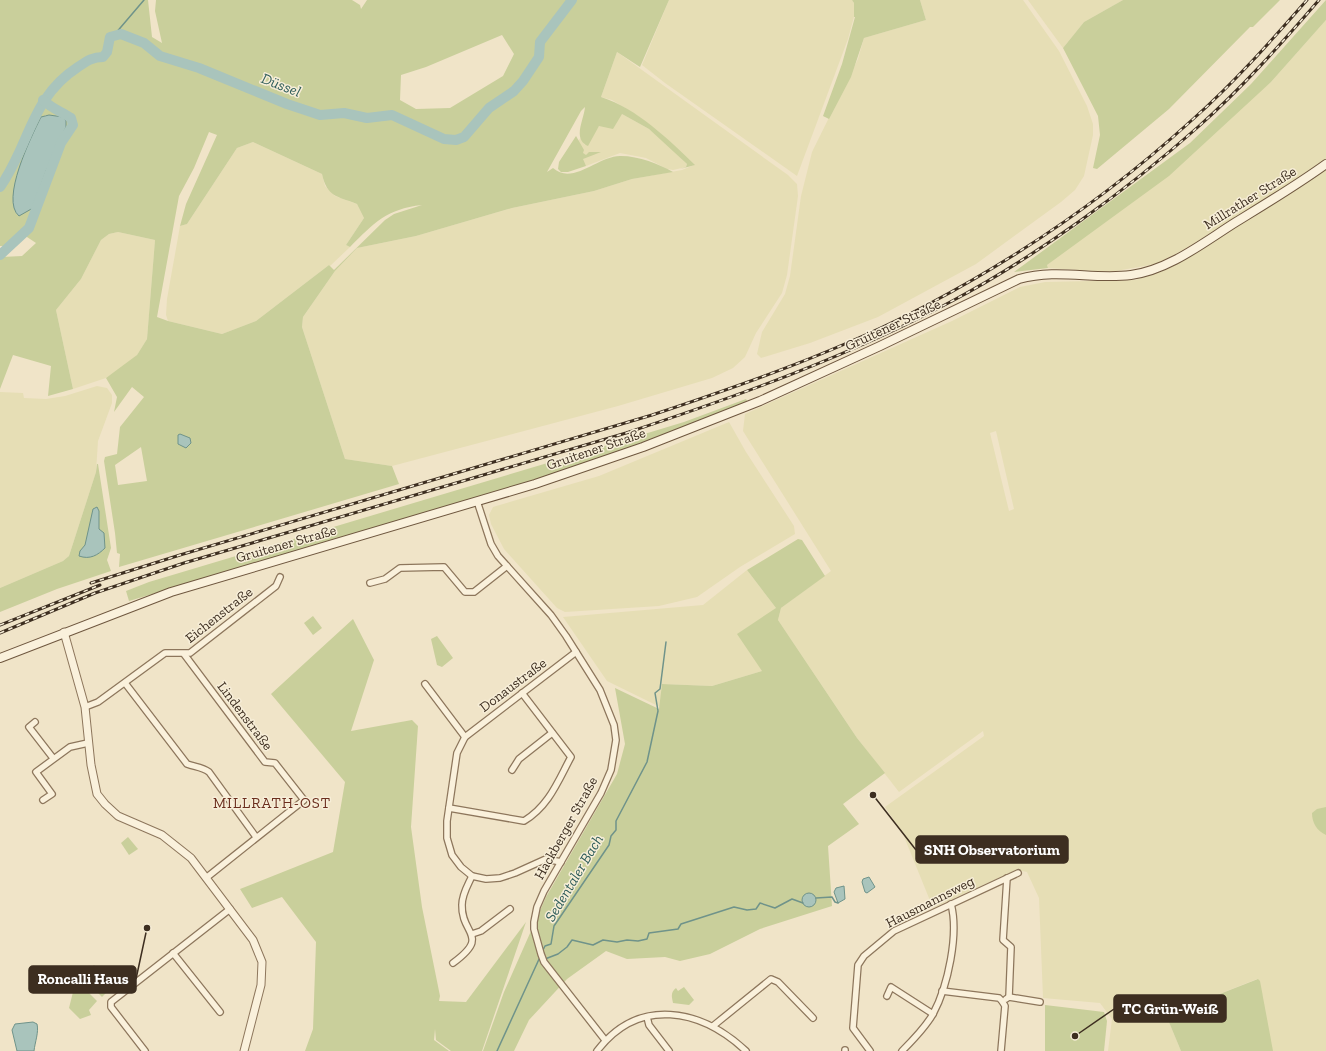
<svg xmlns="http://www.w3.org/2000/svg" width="1326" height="1051" font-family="'Zilla Slab',serif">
  <rect width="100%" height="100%" fill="#f0e4c8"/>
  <g fill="#e6deb5" fill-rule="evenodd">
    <polygon points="669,0 852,0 854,3 854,17 848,39 797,176 665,83 642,65"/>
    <polygon points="920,0 1023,0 1059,51 1087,106 1093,124 1093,135 1084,176 1075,190 1061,202 976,264 878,317 810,343 761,358 757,354 762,332 785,294 790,276 801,196 812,152 858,59 864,38 926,20"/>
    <polygon points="1028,0 1123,0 1084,22 1063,48"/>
    <polygon points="1326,20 1326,159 1256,205 1183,250 1156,264 1110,272 1048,268 1047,265 1271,82"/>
    <polygon points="617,52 767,160 788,175 797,184 798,196 787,275 782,293 756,333 745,357 733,368 712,378 618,406 392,466 345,459 302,327 303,317 335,271 357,248 416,236 512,208 594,191 632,179 682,170 694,165 658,131 638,116 612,100 601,97"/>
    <polygon points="622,114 649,129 664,141 687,164 686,167 673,170 667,169 646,158 620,153 586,166 573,145 581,138 585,145 599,126"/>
    <polygon points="253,142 322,174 325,186 335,196 357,204 364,218 346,245 350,247 330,266 329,265 256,321 222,334 168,321 166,315 167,299 180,226 187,224 237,148"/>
    <path d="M1326,169V1051H1272L1267,1037L1257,979L1166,1015L1181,1051H1108L1112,1019L1100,1003L1043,998L1039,898L1027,872L1017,870L1007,874L933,908L903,834L885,807L984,736L983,731L899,792L857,738L778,620L781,608L831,571L743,431L745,414L952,321L1020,287L1045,282L1136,280L1152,274L1181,261ZM996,431L1014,509L1009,511L990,433Z"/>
    <polygon points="118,232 155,240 147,339 137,355 123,367 106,378 73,389 56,310 81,279 101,240 109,234"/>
    <polygon points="97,386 107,388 112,395 112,403 98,441 96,472 69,556 63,561 0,588 0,392 23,393 24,398 46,399 65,396"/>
    <polygon points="729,422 746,452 794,526 795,534 740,567 697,597 659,606 565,612 557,608 504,549 491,524 489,515 493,507 599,476"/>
    <polygon points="747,570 776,608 762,671 712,686 662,684 660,707 607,681 563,617 703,605"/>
  </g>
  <g fill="#c9cf9b" fill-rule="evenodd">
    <path d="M0,0H148L152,37L162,43L155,11L156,0H352L360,5L361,9L367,0H669L640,67L617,52L601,97C638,109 668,139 695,165L680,169L686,167L687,164L649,129L622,114L613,129L599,126L588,146C572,139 584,120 585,107L581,111L547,172L553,168C573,186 599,155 621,156C639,156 659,164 673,172L632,179L594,191L512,208L416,236L357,248L335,271L303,317L302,327L345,459L392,466L399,484L119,567L120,554L117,553L115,533L104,461L105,457L117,454L120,427L144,397L132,387L114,412L117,397L106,378L137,355L147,339L155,240L118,232L109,234L101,240L81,279L56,310L73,389L48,396L51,366L13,355L0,389V254L2,257L22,256L36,243L24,235L8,251L4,246H0ZM502,35L514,54L503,76L450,108L416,109L400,100L401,75L426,67ZM45,115L63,117L33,208ZM209,132L217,135L186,204L180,226L187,224L237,148L253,142L322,174C327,197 337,196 357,204L364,218L346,245L350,247C374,223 386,209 422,205L394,214L385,220L334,270L329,265L256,321L222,334L168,321L157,317L179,196L194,168ZM141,447L147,481L118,485L115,465Z"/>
    <polygon points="852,0 920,0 926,20 864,38 851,77 829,119 823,116 842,64 855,17 854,17 854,3"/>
    <polygon points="1123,0 1280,0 1253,27 1250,27 1169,109 1097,169 1093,168 1100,135 1098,116 1063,48 1084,22"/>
    <polygon points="1326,0 1326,20 1271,82 1169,176 1047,265 1048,268 1014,272 1190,143 1251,84"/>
    <polygon points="576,136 584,150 583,153 586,155 589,152 601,152 583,159 586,166 568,172 561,172 558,169 559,162"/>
    <polygon points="746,399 748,402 681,429 568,470 129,601 126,591 149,582 618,442 684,422"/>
    <polygon points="97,464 98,464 111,548 107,560 111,571 57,589 0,612 0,588 63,561 69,556 96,472"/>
    <polygon points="798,539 802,540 825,576 781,608 778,620 857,738 885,773 843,804 859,824 828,846 832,906 760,929 710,954 680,961 665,957 627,959 606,951 567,979 529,1020 514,1051 483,1051 504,992 546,897 617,774 625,744 615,688 659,709 662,684 712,686 762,671 737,634 776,608 747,570"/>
    <polygon points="313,616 322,628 313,635 304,623"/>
    <polygon points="353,619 374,660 351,731 412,720 418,726 411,827 422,907 440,996 439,1001 466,1002 526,922 482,1051 451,1051 436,1040 435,1029 434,1040 449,1051 305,1051 313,1029 316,942 282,897 252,908 240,889 333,852 345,782 271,694"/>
    <polygon points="437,636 453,658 442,667 437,665 431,639"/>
    <path d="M1326,807V835C1317,831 1312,823 1312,813L1317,809Z"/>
    <polygon points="128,837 138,849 129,855 121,843"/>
    <polygon points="94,965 114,985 102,997 82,977"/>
    <polygon points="1258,979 1260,981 1273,1051 1181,1051 1166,1015"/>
    <polygon points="76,980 97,1001 89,1010 91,1015 80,1019 69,1008"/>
    <path d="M684,987L694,1000L689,1005L673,1003C672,997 670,993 676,988L678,991Z"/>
    <polygon points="1045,1005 1104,1012 1107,1021 1104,1051 1045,1051"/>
  </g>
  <g fill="#a9c4bc" stroke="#6f938a">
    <path d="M49,115L63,117L66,121V127L46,171L33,208L19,216C0,200 31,137 41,117Z"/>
    <polygon points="180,434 190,438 191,443 186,448 178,444 178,435"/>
    <path d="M97,507L99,511V529L104,533L105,548C98,555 90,560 79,556L80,551L85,545L93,509Z"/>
    <polygon points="869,877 875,887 867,893 865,892 862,882 863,879"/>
    <polygon points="844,886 845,899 838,903 834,892 836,888"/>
    <circle cx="809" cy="900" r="7"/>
    <path d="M33,1022L37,1024C39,1032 35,1042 34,1051H17L12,1030L15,1024Z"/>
  </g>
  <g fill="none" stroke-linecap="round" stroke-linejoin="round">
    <g stroke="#6f938a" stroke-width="1.5">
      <polyline points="115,34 144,0"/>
      <polyline points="816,898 832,897 835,902 838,903"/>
      <polyline points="542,952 545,946 551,944 554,926 609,845 611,836 616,830 616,821 647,762 658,711 655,693 660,689 666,642"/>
      <polyline points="545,959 558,954 567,947 572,940 593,945 603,940 617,942 627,940 638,941 647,939 649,933 678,929 681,924 734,907 747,910 756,909 760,903 775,908 792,899 803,903"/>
      <polyline points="497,1051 540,957"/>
    </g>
    <g stroke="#a9c4bc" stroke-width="10">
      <path d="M0,187C30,145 30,98 78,67C87,61 92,57 103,57L107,52L110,37L121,34L144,43L160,56L199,68L287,104L320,115L344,113L367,118L392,115L444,139L456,140L464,137L489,108L514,91L523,81L539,57L540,42L572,0"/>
      <path d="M0,255L29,228L61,143L73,125L71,118C62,112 51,108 43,100"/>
    </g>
    <g stroke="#8d765c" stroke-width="8">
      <g id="minor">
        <polyline points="477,501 491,544 498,556 551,615 566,636 600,690 614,725 616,740 611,770 601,793 544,891 537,907 534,922 534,929 541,954 544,962 605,1040"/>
        <polyline points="370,583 385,579 400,568 444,567 465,592 474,592 507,566"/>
        <polyline points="184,654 265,762 275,763 304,800 206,878"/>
        <path d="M125,683L187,764C195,767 202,767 209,772L256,837"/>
        <polyline points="425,684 465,737"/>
        <polyline points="85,707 98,702 165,653 190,653 276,586 280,577"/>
        <polyline points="35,722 29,727 53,758"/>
        <polyline points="512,770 519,759 552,733"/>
        <polyline points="43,800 52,794 36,772 70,747 88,743"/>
        <path d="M449,808L524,821C549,806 558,781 571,757L522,693"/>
        <polyline points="561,862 546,859 515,873 500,878 486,879 472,876 461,867 452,855 447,838 447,821 457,753 465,737 576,652"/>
        <polyline points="1007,878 1003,940 1011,947 1009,997"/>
        <polyline points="472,934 481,931 510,909"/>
        <polyline points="173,953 220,1012"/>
        <path d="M453,963C491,935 461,935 462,905C462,894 468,885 472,876"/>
        <polyline points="942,991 999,998 1002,1001"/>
        <polyline points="887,996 891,987 933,1014"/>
        <polyline points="1006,999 1009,997 1040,1002"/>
        <polyline points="647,1017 649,1025 669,1051"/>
        <polyline points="713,1026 771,979 778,982 813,1018"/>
        <polyline points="845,1050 845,1051"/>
        <polyline points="145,1051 111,1007 111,1002 230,909"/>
        <path d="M597,1051C639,996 701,1009 746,1051"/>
        <polyline points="870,1051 853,1028 858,965 864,956 894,931 1018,873"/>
        <path d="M902,1051C913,1040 925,1028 933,1014C948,986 959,934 951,904"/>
        <polyline points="1001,1051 1005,1006 1002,1001"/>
      </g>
    </g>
    <g stroke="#8d765c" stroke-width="9">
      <polyline id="tertiary" points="64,632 85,707 91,765 97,794 105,804 118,816 162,835 191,858 253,940 262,962 261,985 244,1051"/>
    </g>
    <g stroke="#6f573f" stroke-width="10">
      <path id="secondary" d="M0,658L171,592L535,484L643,447L760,401L880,346L1019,279C1058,268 1093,280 1131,275C1169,270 1204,242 1236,222C1267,203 1297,185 1326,164"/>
    </g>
    <use href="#minor" stroke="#faf1dc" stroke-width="5.5"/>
    <use href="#tertiary" stroke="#faf1dc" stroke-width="7"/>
    <use href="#secondary" stroke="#faf1dc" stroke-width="8"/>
    <g stroke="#3d2e20" stroke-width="3">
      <g id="rail">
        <path d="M91,583L180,555L652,415C745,384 840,351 927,305C1022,255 1113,192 1192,120C1234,83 1271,41 1307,0"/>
        <polyline points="0,625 100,585"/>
        <path d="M0,633L95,593L184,563L626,433C738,396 850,356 954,300C1038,255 1127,190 1198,127C1242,88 1281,44 1319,0"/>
      </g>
    </g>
    <use href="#rail" stroke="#f7eed8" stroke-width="1.5" stroke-dasharray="4.5" stroke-linecap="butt"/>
  </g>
  <g text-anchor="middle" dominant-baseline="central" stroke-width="3" stroke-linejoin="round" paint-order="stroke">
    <g font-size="14" fill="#3d2e20" stroke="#f7eed8">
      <text transform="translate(1250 198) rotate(-32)">Millrather Straße</text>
      <text transform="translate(893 325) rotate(-25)">Gruitener Straße</text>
      <text transform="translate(596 449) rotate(-19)">Gruitener Straße</text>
      <text transform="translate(286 544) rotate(-16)">Gruitener Straße</text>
      <text transform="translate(219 615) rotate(-38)">Eichenstraße</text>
      <text transform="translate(513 685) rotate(-37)">Donaustraße</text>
      <text transform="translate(245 716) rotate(53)">Lindenstraße</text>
      <text transform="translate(566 828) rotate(-61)">Hackberger Straße</text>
      <text transform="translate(930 902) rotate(-27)">Hausmannsweg</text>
    </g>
    <g font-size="15" font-style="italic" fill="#2f5d5a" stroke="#f7eed8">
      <text transform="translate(281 85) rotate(21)">Düssel</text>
      <text transform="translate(574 878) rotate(-59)">Sedentaler Bach</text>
    </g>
    <g font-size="15" letter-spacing="1" fill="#6b2e1e" stroke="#f7eed8">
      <text x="272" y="803">MILLRATH-OST</text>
    </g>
  </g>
  <path fill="none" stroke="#3d2e20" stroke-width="1.5" d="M873 795L916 850M147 928L136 979M1075 1036L1114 1009"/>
  <g fill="#3d2e20" stroke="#f7eed8" stroke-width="1.5">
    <circle cx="873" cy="795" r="4"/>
    <circle cx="147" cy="928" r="4"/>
    <circle cx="1075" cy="1036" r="4"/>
  </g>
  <g fill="#3d2e20" stroke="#3d2e20" stroke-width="1.5">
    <rect x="916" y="836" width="152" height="27" rx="4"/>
    <rect x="29" y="966" width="107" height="27" rx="4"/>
    <rect x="1114" y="995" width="112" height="27" rx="4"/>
  </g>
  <g font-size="15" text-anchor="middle" font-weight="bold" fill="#fff">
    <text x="992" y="855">SNH Observatorium</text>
    <text x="83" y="984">Roncalli Haus</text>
    <text x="1170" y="1014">TC Grün-Weiß</text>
  </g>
</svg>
